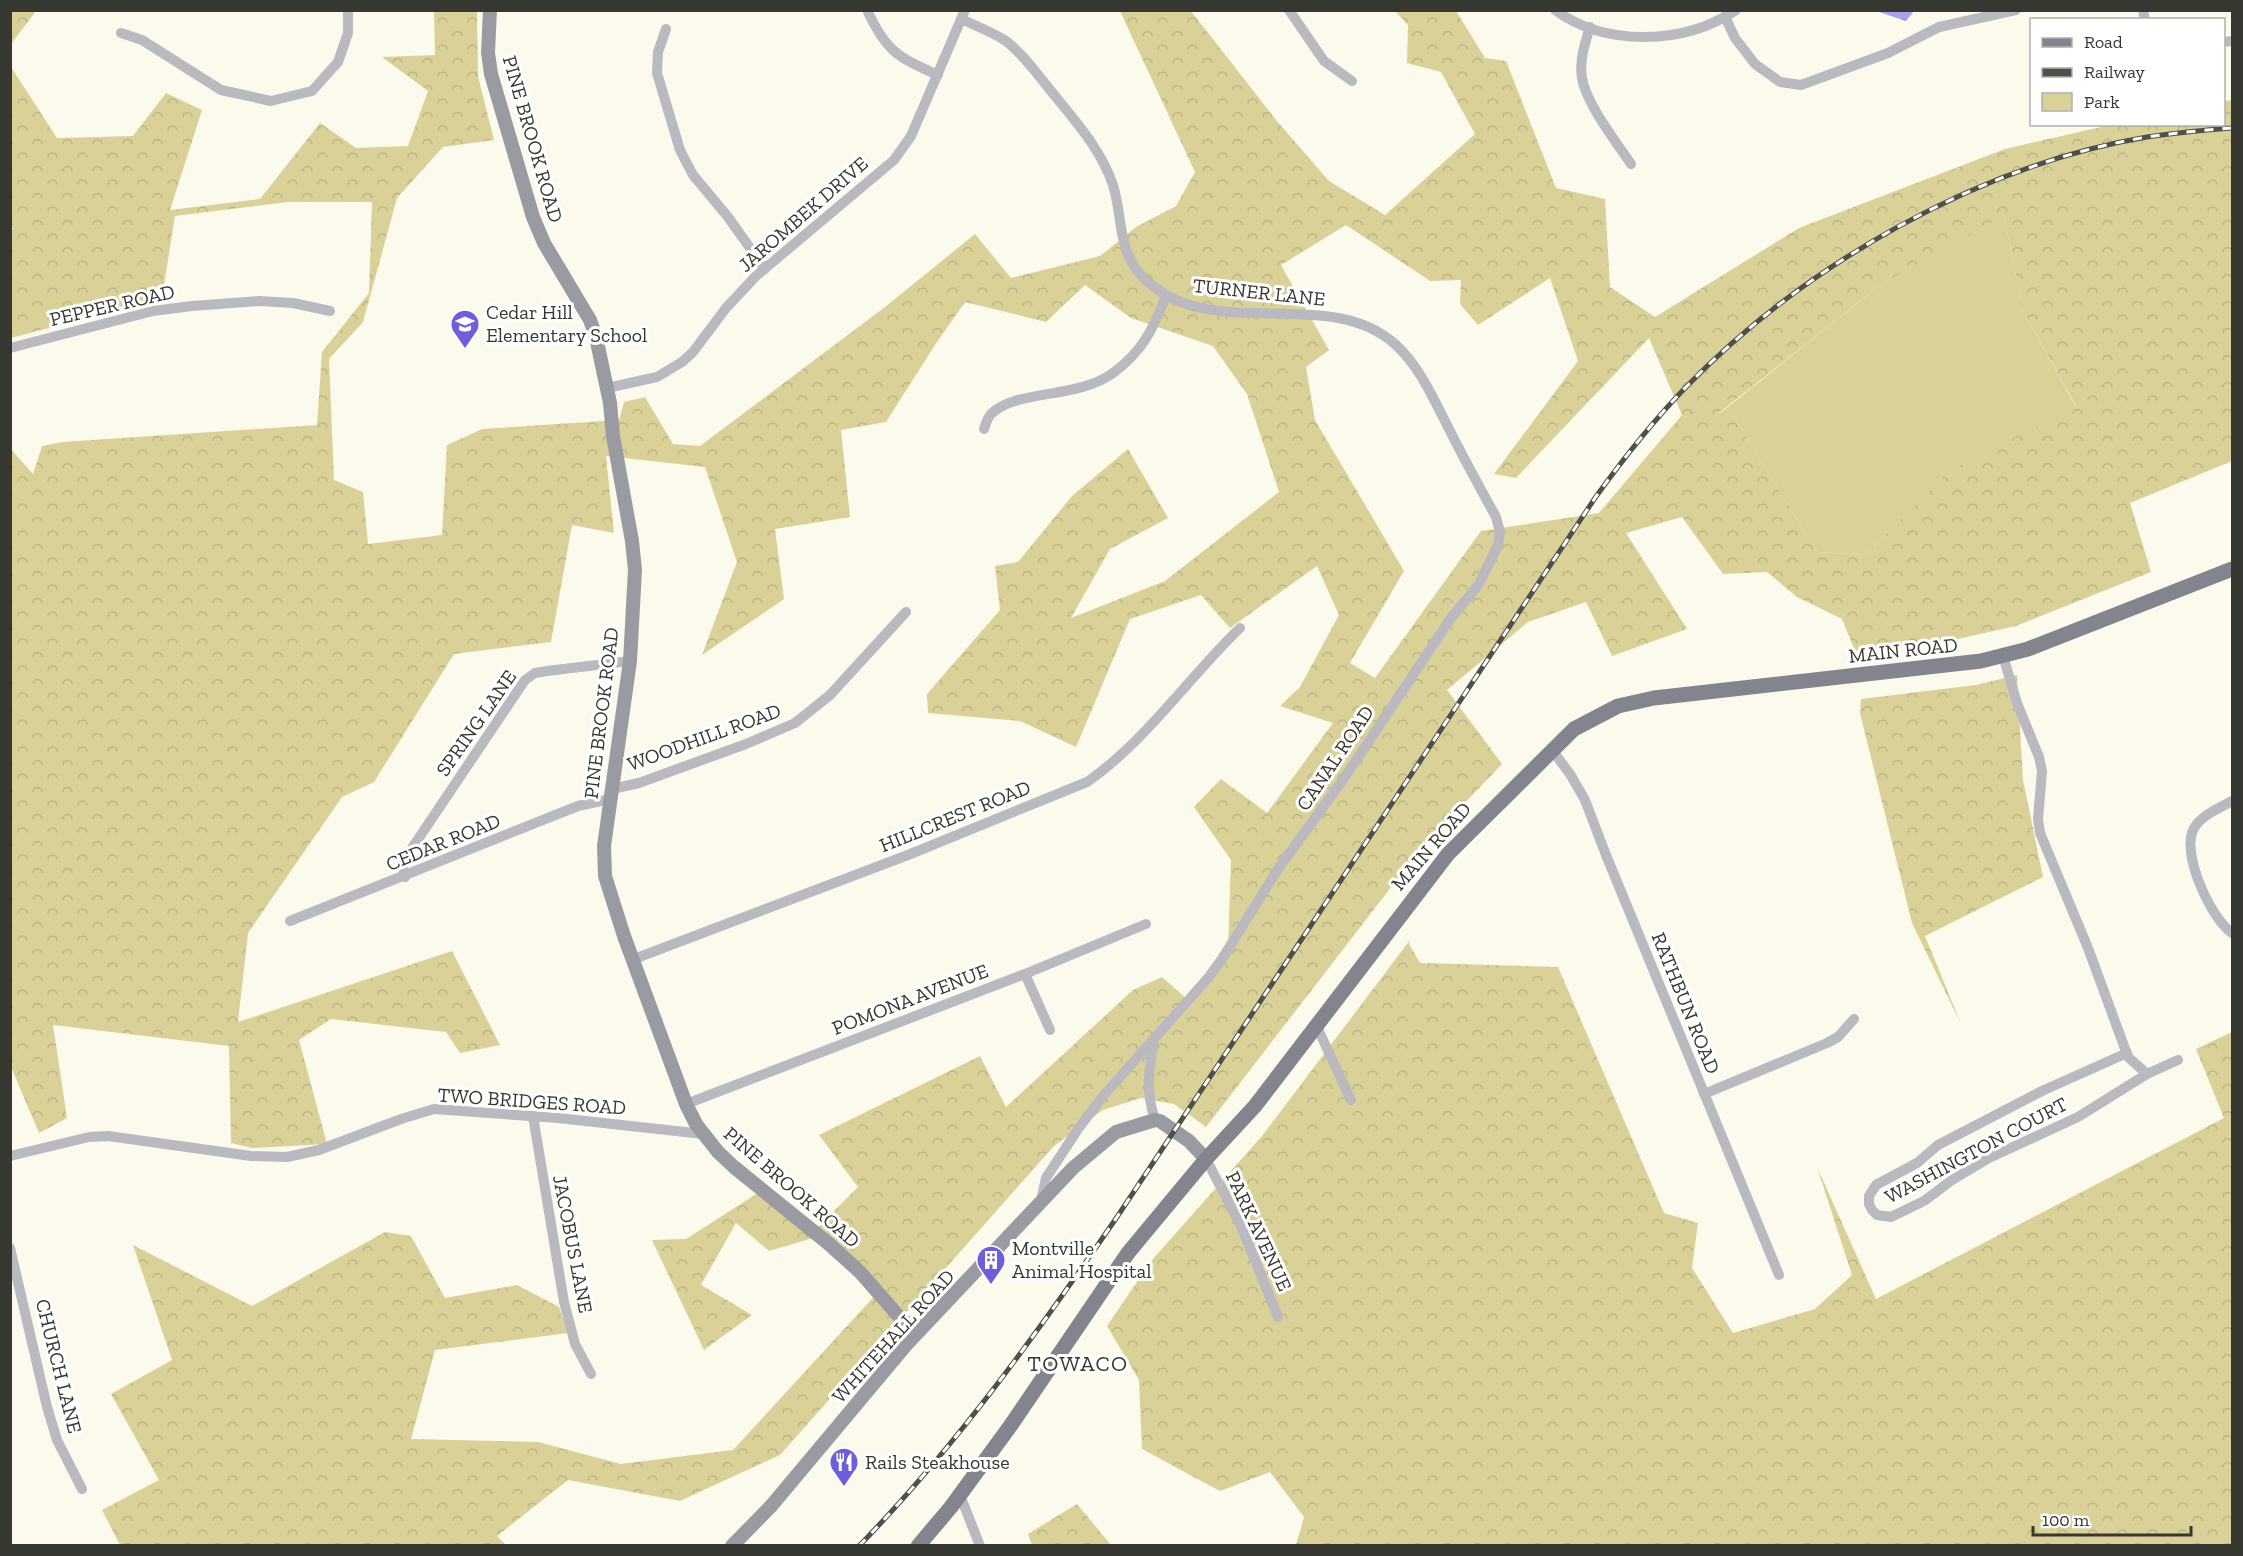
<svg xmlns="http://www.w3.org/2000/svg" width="2243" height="1556" font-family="'Zilla Slab',serif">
  <defs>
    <pattern id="forest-crowns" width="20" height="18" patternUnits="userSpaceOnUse" patternTransform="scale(1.5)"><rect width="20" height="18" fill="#dad199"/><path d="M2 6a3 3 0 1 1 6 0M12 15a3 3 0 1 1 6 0" fill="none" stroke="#bcb484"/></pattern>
    <pattern id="water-waves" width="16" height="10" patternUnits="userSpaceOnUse" patternTransform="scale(1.5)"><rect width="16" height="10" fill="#a6a5ea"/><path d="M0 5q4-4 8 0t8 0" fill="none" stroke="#8887be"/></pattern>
  </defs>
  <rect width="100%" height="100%" fill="#fcfaed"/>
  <polygon fill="#dad199" points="2004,215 2023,311 2076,407 1950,471 1865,555 1817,552 1734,417 1719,414 1879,286"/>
  <g fill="url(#forest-crowns)" fill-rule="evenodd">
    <polygon points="11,10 36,11 11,44 10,11"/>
    <path d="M434,11H477L478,76L494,140L443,147L397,198L363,322L329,359L334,480L363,492L368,544L442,535L447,445L482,429L619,420L624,402L645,397L673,444L700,446L885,307L975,234L1011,278L1100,256L1136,227L1176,206L1195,172L1120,11H1191L1276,120L1329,181L1385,215L1475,134L1441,72L1407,63L1408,25L1395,11H1456L1485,58L1506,61L1556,188L1605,199L1610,287L1655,317L1799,228L2005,149L2110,125L2224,124V101L2232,100V461L2130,503L2151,572L2016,626L1949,641L1855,651L1842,619L1797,597L1767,572L1723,574L1682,517L1626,533L1687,629L1612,656L1586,602L1528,622L1447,690L1502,764L1419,851L1206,1127L1174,1104L1141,1098L1103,1110L1054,1146L780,1455L680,1501L568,1480L497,1536L506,1545H120L102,1510L159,1480L111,1394L172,1360L133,1245L252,1306L385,1232L411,1236L445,1298L517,1285L559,1307L568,1333L435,1350L411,1439L538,1442L621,1464L733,1450L880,1290L820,1236L769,1251L736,1223L701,1285L752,1315L704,1350L652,1240L686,1239L761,1191L814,1231L858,1187L819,1135L980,1056L1006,1107L1133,990L1162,977L1187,999L1228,949L1231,860L1194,807L1221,779L1267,813L1333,723L1280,706L1300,687L1339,615L1317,566L1230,628L1201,595L1130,619L1076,747L1020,721L928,713L927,694L1000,610L995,566L1018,562L1072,496L1128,449L1168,518L1110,549L1071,618L1165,581L1279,492L1247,394L1213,346L1131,318L1085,285L1046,322L965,302L935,345L886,422L841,430L850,517L775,529L784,599L702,655L737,562L705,467L606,456L614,533L572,525L551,642L454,654L374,782L342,797L248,933L238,1022L452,951L500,1045L460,1053L446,1032L331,1019L299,1040L327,1144L252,1148L231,1143L229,1046L53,1025L67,1118L39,1133L11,1067L10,448L33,474L42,446L63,442L317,425L322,352L369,293L372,202H288L175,216L162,298L11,338L10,231L13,229L10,224L11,67L57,138L133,136L166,93L202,110L170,210L260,199L320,123L356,148L408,146L428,91L382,57L435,55ZM2004,216L2023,311L2076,406L1949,471L1865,555L1817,552L1734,417L1719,413L1879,286ZM1346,225L1430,281L1461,280L1460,304L1478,325L1550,278L1578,361L1494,474L1516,478L1649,338L1682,415L1599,513L1481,531L1375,678L1350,663L1404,571L1315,420L1306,367L1329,350L1281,265Z"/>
    <polygon points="2017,675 2023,780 2043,877 1925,936 1961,1024 1912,923 1860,713 1861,699 1976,685"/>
    <polygon points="1410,940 1409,944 1420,963 1558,967 1664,1213 1698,1223 1692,1268 1733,1333 1815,1309 1852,1275 1817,1167 1876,1299 2224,1118 2196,1049 2232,1032 2232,1545 1296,1545 1304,1517 1270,1472 1220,1491 1142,1449 1139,1380 1107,1326 1152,1260 1262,1136"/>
    <polygon points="1077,1504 1111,1545 1032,1545 1028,1534"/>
  </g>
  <polygon fill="url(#water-waves)" points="1876,11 1914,11 1906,21"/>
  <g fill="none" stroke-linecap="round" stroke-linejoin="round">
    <g stroke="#b9b9bf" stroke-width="10">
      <path d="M867,10C886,51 897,57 938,75"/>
      <polyline points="1289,10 1324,61 1352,81"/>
      <path d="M1555,10C1606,47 1684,45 1736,10"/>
      <polyline points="2143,10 2145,20"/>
      <polyline points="1725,17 1735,38 1755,64 1780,82 1801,85 1888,53 1939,27 2016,10"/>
      <path d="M961,19C976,26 992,32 1006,41C1024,55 1037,74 1051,91C1075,121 1101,149 1113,185C1123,217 1117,249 1141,275C1207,347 1327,282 1396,345C1420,367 1434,400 1449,429C1464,459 1480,488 1496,517L1500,532L1498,545L1479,584L1451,618L1347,774L1278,869L1222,959L1208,978L1104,1095L1078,1129L1046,1178L1041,1201"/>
      <path d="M1590,27C1585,43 1579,61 1582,78C1586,103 1616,142 1631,164"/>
      <polyline points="666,29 658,52 657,73 680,150 693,175 728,217 765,269"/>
      <polyline points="121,33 142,40 221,90 271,101 312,91 338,62 348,33 348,10"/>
      <polyline points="2224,42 2232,41"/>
      <polyline points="10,348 153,311 192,306 259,301 293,303 330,311"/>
      <polyline points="607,388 657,377 682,362 693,352 726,308 756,276 894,160 911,136 965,10"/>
      <path d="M984,429C986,423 988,416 992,413C1018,389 1078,399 1113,373C1143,351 1153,329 1166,296"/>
      <polyline points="2003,656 2017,703 2039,757 2042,771 2038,819 2040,833 2088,948 2128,1057 2147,1074 2178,1060"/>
      <polyline points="1552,750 1570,774 1585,800 1606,855 1779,1275"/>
      <polyline points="612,789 639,783 746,744 795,723 830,695 906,612"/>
      <path d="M2232,801C2219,808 2202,815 2194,828C2180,852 2211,919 2232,933"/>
      <polyline points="405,877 402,863 525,680 535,673 547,671 630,661"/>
      <polyline points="290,921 578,806 610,799"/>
      <path d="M634,959L908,855L1087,782C1145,742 1189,677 1240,628"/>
      <polyline points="1025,974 1050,1030"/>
      <polyline points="1316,1025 1351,1100"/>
      <path d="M1154,1040C1149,1071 1145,1089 1155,1120"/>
      <polyline points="2127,1053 2044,1090 1938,1145 1917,1163 1876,1185 1869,1196 1869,1204 1872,1210 1877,1215 1891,1217 1924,1201 1952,1180 1989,1158 2078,1117 2147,1074"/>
      <polyline points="1704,1094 1827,1043 1838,1037 1854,1019"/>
      <polyline points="686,1104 1025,974 1146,924"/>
      <polyline points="533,1116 564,1302 575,1344 591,1374"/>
      <polyline points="10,1156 89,1137 108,1136 251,1156 287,1157 319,1150 401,1119 434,1109 558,1118 703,1134"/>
      <polyline points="1206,1159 1241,1226 1278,1317"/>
      <polyline points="10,1248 47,1407 57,1440 82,1489"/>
      <polyline points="960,1495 980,1546"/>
    </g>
    <g stroke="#9a9aa2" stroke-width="14">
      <polyline points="490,10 488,53 491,74 533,217 544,243 590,320 596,337 610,403 613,436 632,541 635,570 630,661 604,846 605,876 624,936 686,1104 696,1124 718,1152 734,1167 829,1244 860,1272 902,1320 919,1331"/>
      <polyline points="732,1546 772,1505 906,1345 1073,1168 1116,1132 1155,1120 1160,1121 1189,1141 1206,1159"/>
    </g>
    <polyline stroke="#83848e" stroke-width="15" points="918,1546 951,1507 1011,1425 1128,1253 1206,1159 1255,1106 1448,854 1574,729 1618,706 1654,698 1981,661 2028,649 2232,569"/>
    <g stroke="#50504a" stroke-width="5">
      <path id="rail" d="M859,1546C957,1445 1038,1332 1117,1217L1595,498C1623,459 1653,421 1687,386C1805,265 1979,165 2147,137C2175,133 2204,130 2232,128"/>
    </g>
    <use href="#rail" stroke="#fff" stroke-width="3" stroke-dasharray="9" stroke-linecap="butt"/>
  </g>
  <defs>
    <g id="school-pin" transform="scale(1.5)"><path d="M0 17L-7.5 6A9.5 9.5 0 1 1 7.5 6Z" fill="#6d5fd9" stroke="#fff"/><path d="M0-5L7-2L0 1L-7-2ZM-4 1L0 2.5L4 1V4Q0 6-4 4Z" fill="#fff"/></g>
    <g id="building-pin" transform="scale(1.5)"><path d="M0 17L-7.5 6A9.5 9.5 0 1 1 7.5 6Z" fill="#6d5fd9" stroke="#fff"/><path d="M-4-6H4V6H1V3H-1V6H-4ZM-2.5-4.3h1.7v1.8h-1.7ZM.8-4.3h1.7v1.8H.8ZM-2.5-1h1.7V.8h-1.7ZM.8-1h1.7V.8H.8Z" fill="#fff"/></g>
    <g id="restaurant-pin" transform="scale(1.5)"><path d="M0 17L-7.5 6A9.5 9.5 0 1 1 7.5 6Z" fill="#6d5fd9" stroke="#fff"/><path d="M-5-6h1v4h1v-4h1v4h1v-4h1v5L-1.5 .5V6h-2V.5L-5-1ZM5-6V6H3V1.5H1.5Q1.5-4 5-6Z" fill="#fff"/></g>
  </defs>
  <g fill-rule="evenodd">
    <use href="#school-pin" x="465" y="324"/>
    <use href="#building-pin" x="991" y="1260"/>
    <use href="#restaurant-pin" x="844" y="1462"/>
  </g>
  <g text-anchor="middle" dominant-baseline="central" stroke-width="6" stroke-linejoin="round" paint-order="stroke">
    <g font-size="20" fill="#373732" stroke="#fff">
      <text transform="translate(533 139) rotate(74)">PINE BROOK ROAD</text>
      <text transform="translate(803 214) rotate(-41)">JAROMBEK DRIVE</text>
      <text transform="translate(1259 292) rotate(6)">TURNER LANE</text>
      <text transform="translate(112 305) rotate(-13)">PEPPER ROAD</text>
      <text transform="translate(1903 650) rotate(-6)">MAIN ROAD</text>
      <text transform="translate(601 713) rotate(-83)">PINE BROOK ROAD</text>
      <text transform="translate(476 723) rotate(-55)">SPRING LANE</text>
      <text transform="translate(704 737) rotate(-20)">WOODHILL ROAD</text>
      <text transform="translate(1335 758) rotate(-56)">CANAL ROAD</text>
      <text transform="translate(955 816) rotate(-22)">HILLCREST ROAD</text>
      <text transform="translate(443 842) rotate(-22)">CEDAR ROAD</text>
      <text transform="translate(1431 846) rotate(-49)">MAIN ROAD</text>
      <text transform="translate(910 999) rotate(-21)">POMONA AVENUE</text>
      <text transform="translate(1686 1003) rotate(68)">RATHBUN ROAD</text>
      <text transform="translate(532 1101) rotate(4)">TWO BRIDGES ROAD</text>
      <text transform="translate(1976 1150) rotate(-28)">WASHINGTON COURT</text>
      <text transform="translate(792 1187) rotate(41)">PINE BROOK ROAD</text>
      <text transform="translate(1259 1231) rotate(65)">PARK AVENUE</text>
      <text transform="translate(573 1244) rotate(79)">JACOBUS LANE</text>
      <text transform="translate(893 1336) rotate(-48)">WHITEHALL ROAD</text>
      <text transform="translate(59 1366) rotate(76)">CHURCH LANE</text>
    </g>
    <g font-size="20" fill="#373732" stroke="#fff" text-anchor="start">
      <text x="486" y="312">Cedar Hill<tspan x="486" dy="23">Elementary School</tspan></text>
      <text x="1012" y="1248">Montville<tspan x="1012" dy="23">Animal Hospital</tspan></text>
      <text x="865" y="1462">Rails Steakhouse</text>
    </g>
    <g font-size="22" letter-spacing="1.5" fill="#373732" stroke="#fff">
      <text x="1078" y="1363">TOWACO</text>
    </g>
  </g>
  <rect width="2243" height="1556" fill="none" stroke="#373732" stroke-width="24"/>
  <rect x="2030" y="18" width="195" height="108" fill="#ffffff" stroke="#afafad" stroke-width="1.5"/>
  <rect x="2042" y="38" width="30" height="9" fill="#83848e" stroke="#afafad" stroke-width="1.5"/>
  <text x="2084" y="48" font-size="18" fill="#373732">Road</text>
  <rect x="2042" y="68" width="30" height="9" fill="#50504a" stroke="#afafad" stroke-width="1.5"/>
  <text x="2084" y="78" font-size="18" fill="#373732">Railway</text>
  <rect x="2042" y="93" width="30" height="18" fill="#dad199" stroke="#afafad" stroke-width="1.5"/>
  <text x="2084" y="108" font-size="18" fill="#373732">Park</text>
  <path d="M2033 1526v9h158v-9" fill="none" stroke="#373732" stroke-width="3"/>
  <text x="2042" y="1526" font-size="18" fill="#373732" stroke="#ffffff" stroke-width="4.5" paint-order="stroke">100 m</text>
</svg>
